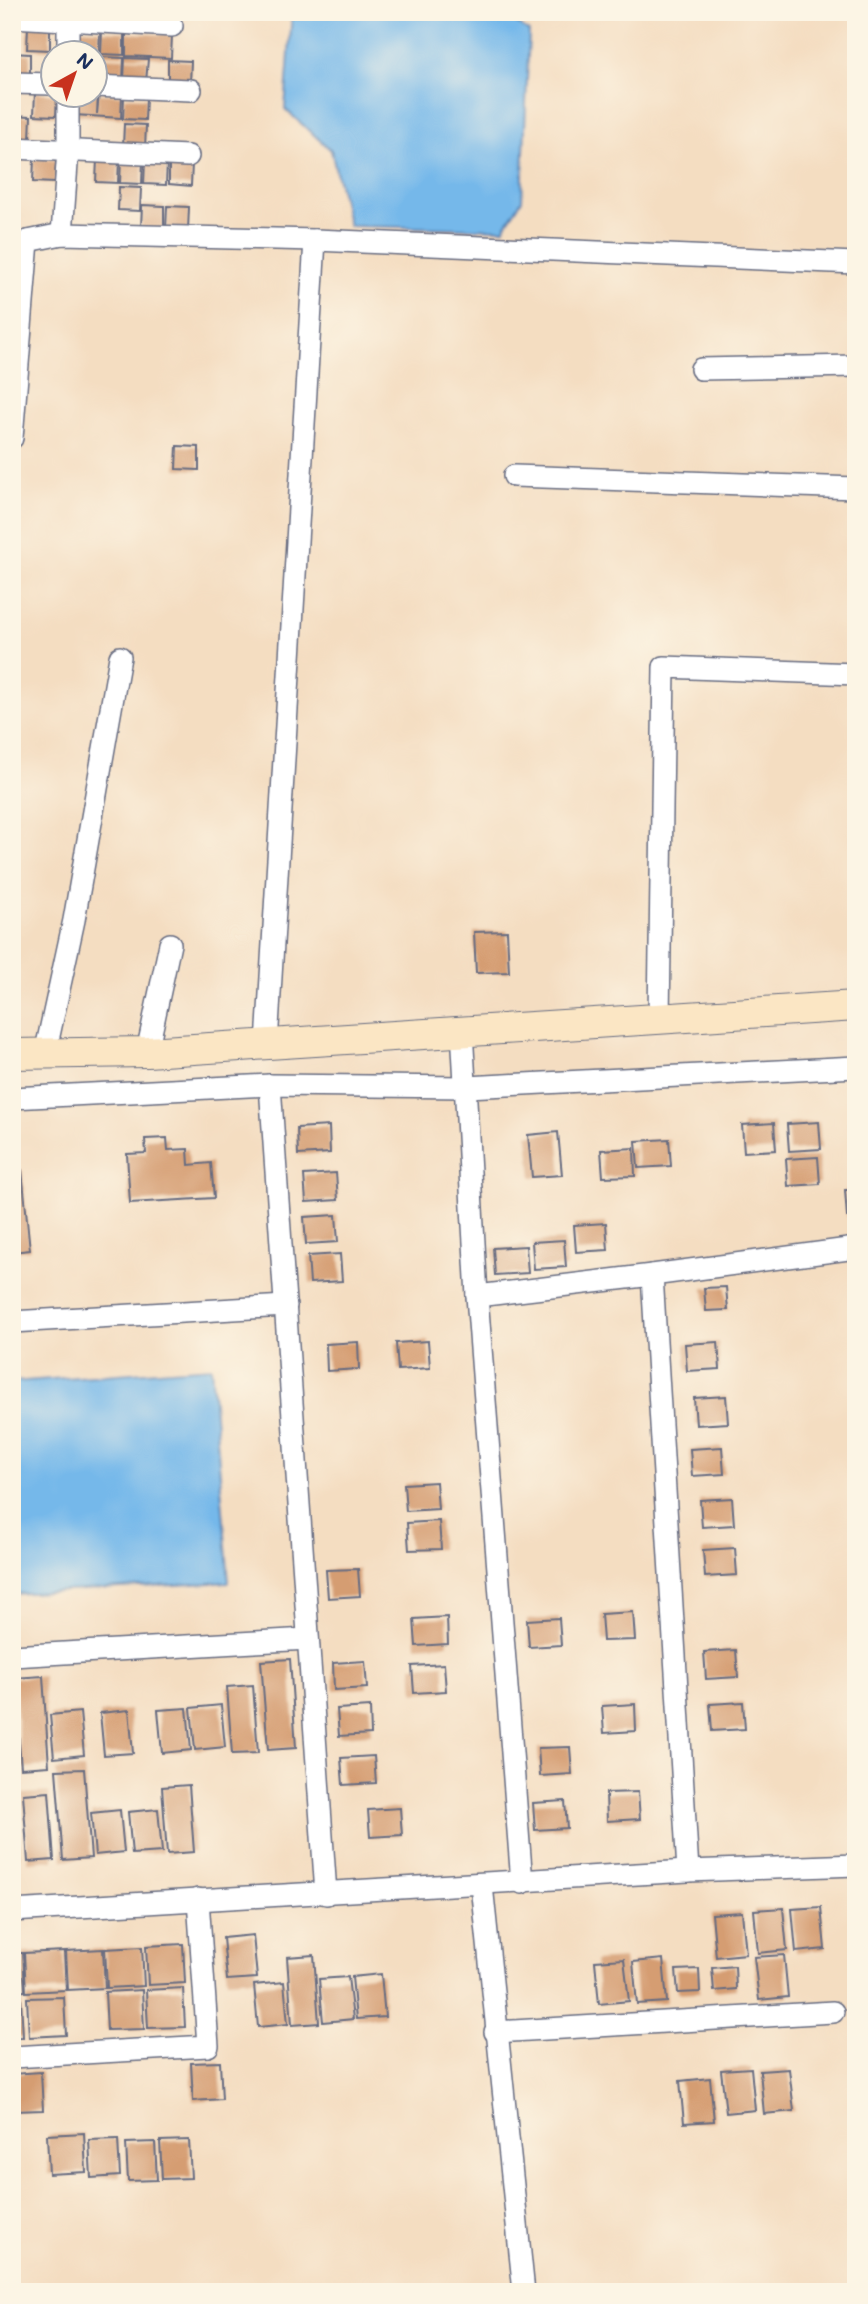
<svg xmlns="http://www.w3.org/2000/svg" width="868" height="2304" font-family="Mali,sans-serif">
  <rect width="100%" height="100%" fill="#fcf5e5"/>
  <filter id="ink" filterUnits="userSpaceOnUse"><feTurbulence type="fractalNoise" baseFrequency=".0143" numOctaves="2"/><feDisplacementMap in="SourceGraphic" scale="14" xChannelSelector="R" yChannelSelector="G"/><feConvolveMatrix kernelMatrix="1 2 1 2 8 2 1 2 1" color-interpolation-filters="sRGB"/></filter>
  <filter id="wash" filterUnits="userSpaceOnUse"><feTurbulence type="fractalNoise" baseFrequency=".00686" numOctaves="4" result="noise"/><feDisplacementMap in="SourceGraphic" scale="28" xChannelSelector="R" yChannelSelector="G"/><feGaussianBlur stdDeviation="1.57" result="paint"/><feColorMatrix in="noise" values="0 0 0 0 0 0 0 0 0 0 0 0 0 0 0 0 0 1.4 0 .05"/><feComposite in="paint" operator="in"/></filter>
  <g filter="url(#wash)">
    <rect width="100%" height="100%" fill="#f4ddc1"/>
    <g fill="#74b8ea" stroke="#4874a4" stroke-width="2">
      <polygon points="292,12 501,12 529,32 522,200 503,229 349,226 331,150 285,109"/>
      <polygon points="211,1367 229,1582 12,1594 12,1382"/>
    </g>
    <g id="blocks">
      <g fill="#d59d72">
        <polygon points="28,26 50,27 50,50 27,49"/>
        <polygon points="78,29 100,30 99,53 77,52"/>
        <polygon points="102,31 124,32 124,55 101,54"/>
        <polygon points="126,33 172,35 171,58 126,56"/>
        <polygon points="12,53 30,54 30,77 12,76"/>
        <polygon points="101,57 124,58 123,80 100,79"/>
        <polygon points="125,58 148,59 146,82 124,81"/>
        <polygon points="168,60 191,61 190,84 168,83"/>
        <polygon points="35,92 57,94 56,116 34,115"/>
        <polygon points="98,93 97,114 99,94 122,95 121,118 75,115 76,94"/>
        <polygon points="124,97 146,98 145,120 123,119"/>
        <polygon points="12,115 31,116 30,139 12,138"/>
        <polygon points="124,124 146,125 145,148 123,147"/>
        <polygon points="34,159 56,160 55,183 33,182"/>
        <polygon points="97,159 119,160 118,183 96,182"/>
        <polygon points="121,160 143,161 142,184 120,183"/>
        <polygon points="145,161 167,162 166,185 144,184"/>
        <polygon points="169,162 192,163 191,186 169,184"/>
        <polygon points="119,187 141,188 140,211 118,210"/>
        <polygon points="142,205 164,206 164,229 141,228"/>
        <polygon points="167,206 189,207 188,230 166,229"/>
        <polygon points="177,446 199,447 199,470 176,469"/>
        <polygon points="507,931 509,972 476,973 474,932"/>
        <polygon points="819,1122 821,1149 789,1151 787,1124"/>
        <polygon points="774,1123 776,1150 744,1152 742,1125"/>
        <polygon points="329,1126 330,1153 298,1155 297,1128"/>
        <polygon points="558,1132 562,1175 532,1177 528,1135"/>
        <polygon points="167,1138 168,1150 188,1149 189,1165 211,1163 214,1198 130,1203 127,1154 146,1153 145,1139"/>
        <polygon points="669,1139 671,1166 638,1168 636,1141"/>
        <polygon points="634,1148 635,1176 603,1177 601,1150"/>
        <polygon points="818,1157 820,1184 788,1186 786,1159"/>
        <polygon points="22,1170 30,1250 12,1252 12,1171"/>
        <polygon points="336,1173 338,1200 306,1202 304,1175"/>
        <polygon points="845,1190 856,1190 856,1217 847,1217"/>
        <polygon points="336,1215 338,1242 306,1244 304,1217"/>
        <polygon points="606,1223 608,1250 576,1252 574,1225"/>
        <polygon points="564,1240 566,1267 534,1269 532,1242"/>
        <polygon points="526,1246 528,1273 495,1275 493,1248"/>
        <polygon points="340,1254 342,1281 310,1283 308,1256"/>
        <polygon points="726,1287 728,1310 706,1311 704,1288"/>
        <polygon points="428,1341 430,1368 398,1370 396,1343"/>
        <polygon points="358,1342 359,1369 327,1371 326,1344"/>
        <polygon points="718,1342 720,1369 687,1371 685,1344"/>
        <polygon points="726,1396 728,1423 696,1425 694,1398"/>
        <polygon points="722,1447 724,1474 692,1476 690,1449"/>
        <polygon points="436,1482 438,1509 406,1511 404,1484"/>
        <polygon points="732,1498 734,1525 702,1527 700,1500"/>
        <polygon points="439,1521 441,1549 409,1550 407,1523"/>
        <polygon points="735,1548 737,1575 705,1577 703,1550"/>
        <polygon points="358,1569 360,1596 328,1598 326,1570"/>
        <polygon points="633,1612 635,1640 603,1641 601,1614"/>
        <polygon points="447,1617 448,1644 416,1646 414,1619"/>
        <polygon points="559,1618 561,1645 529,1647 527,1620"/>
        <polygon points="736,1650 738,1677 706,1679 704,1652"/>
        <polygon points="290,1659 296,1748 268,1750 261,1661"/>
        <polygon points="365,1661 367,1688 334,1690 333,1663"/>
        <polygon points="444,1664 446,1691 414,1693 412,1666"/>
        <polygon points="43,1676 49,1766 21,1768 14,1678"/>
        <polygon points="253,1685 258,1753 232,1754 227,1687"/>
        <polygon points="743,1702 745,1729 712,1731 710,1704"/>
        <polygon points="635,1704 636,1731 604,1733 602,1706"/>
        <polygon points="221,1705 225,1747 195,1750 191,1708"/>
        <polygon points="370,1707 371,1734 339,1736 337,1709"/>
        <polygon points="187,1708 191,1750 162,1753 158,1710"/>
        <polygon points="129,1710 133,1753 104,1755 100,1713"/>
        <polygon points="80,1712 84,1755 54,1758 50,1715"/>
        <polygon points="570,1747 572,1774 540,1776 538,1748"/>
        <polygon points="374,1756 376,1783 343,1785 341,1758"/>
        <polygon points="84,1769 91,1858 63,1860 56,1770"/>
        <polygon points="189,1785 194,1852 167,1854 162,1787"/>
        <polygon points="49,1792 54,1860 28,1862 23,1794"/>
        <polygon points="638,1792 640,1819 607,1821 606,1793"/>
        <polygon points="565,1801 567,1828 535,1830 533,1803"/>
        <polygon points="400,1808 402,1835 370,1837 368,1810"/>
        <polygon points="158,1809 162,1852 132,1854 128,1812"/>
        <polygon points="120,1810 124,1852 95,1855 91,1813"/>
        <polygon points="12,1815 16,1815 20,1857 12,1858"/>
        <polygon points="821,1907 825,1949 796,1952 792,1909"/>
        <polygon points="783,1908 787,1950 758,1953 754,1910"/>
        <polygon points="742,1912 746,1954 716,1957 712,1914"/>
        <polygon points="253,1935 257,1978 227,1980 223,1938"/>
        <polygon points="183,1944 185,1983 148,1985 146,1946"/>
        <polygon points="142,1947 144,1986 107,1988 105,1949"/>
        <polygon points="103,1949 105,1988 68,1990 66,1951"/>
        <polygon points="64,1951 66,1990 26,1992 24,1953"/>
        <polygon points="12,1953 23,1953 25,1991 12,1992"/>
        <polygon points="314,1955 319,2023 292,2025 287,1957"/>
        <polygon points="784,1955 788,1997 759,2000 754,1957"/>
        <polygon points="624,1959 629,2001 599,2004 595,1961"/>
        <polygon points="663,1959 667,2002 637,2004 633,1962"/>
        <polygon points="735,1966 736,1989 714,1991 712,1968"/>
        <polygon points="699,1969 700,1992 678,1993 676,1970"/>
        <polygon points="381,1974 385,2017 356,2019 352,1977"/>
        <polygon points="348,1977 353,2019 323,2022 319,1979"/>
        <polygon points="284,1982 288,2024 258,2027 254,1985"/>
        <polygon points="183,1988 185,2027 148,2028 146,1990"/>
        <polygon points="142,1990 144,2029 107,2030 105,1992"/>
        <polygon points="64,1997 66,2035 29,2037 27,1998"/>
        <polygon points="12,1999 21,1999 23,2037 12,2038"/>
        <polygon points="220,2062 222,2099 193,2101 191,2063"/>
        <polygon points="751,2068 755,2110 726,2113 721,2070"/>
        <polygon points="789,2069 794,2111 764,2114 760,2071"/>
        <polygon points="41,2072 43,2110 14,2111 12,2074"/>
        <polygon points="710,2078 714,2121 684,2123 680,2081"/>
        <polygon points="84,2133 86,2172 49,2174 47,2135"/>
        <polygon points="118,2139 120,2176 91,2178 89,2140"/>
        <polygon points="189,2140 191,2178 162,2179 160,2141"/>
        <polygon points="155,2142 157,2180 128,2181 126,2143"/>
      </g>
    </g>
  </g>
  <g filter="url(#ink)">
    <use href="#blocks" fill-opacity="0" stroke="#676c81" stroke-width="2"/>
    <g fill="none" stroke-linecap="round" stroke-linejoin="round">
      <g stroke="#676c81" stroke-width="24">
        <g id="street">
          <polyline points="12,17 172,26"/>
          <polyline points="68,52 68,12"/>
          <polyline points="12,83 52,84"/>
          <polyline points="94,86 191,90"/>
          <polyline points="12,148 188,156"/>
          <polyline points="62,234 68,150 68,94"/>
          <polyline points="12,258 28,241 62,234 315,240 856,263"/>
          <polyline points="701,369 856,366"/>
          <polyline points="12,438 28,241"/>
          <polyline points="514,476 856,488"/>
          <polyline points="659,1018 664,667 856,674"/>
          <polyline points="462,1030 477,1296 522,1883"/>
          <polyline points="267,1044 315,240"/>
          <polyline points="147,1052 170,944"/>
          <polyline points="45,1054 74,920 120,657"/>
          <polyline points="270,1085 326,1894"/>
          <polyline points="12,1098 270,1085 467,1087 856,1067"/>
          <polyline points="477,1296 652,1275"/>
          <polyline points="12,1322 286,1306"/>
          <polyline points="12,1656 308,1639"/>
          <polyline points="688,1871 652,1275 856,1248"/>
          <polyline points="482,1885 524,2292"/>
          <polyline points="12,1911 688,1871 856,1865"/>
          <polyline points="495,2032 833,2012"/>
          <polyline points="12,2057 208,2046 198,1899"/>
        </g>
      </g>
      <g stroke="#676c81" stroke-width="32">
        <polyline id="secondary" points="12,1054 147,1052 856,1006"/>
      </g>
      <use href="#street" stroke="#fff" stroke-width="21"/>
      <use href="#secondary" stroke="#fbe6c4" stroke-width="30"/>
    </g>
  </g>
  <rect width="868" height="2304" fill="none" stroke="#fcf5e5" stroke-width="42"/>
  <g transform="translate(74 74) rotate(40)"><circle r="33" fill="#fcf5e5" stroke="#a2a6af" stroke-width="2"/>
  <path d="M0-5L12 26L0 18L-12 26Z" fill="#c8321e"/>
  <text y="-10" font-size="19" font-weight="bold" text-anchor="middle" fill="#1b2f5e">N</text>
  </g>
</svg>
